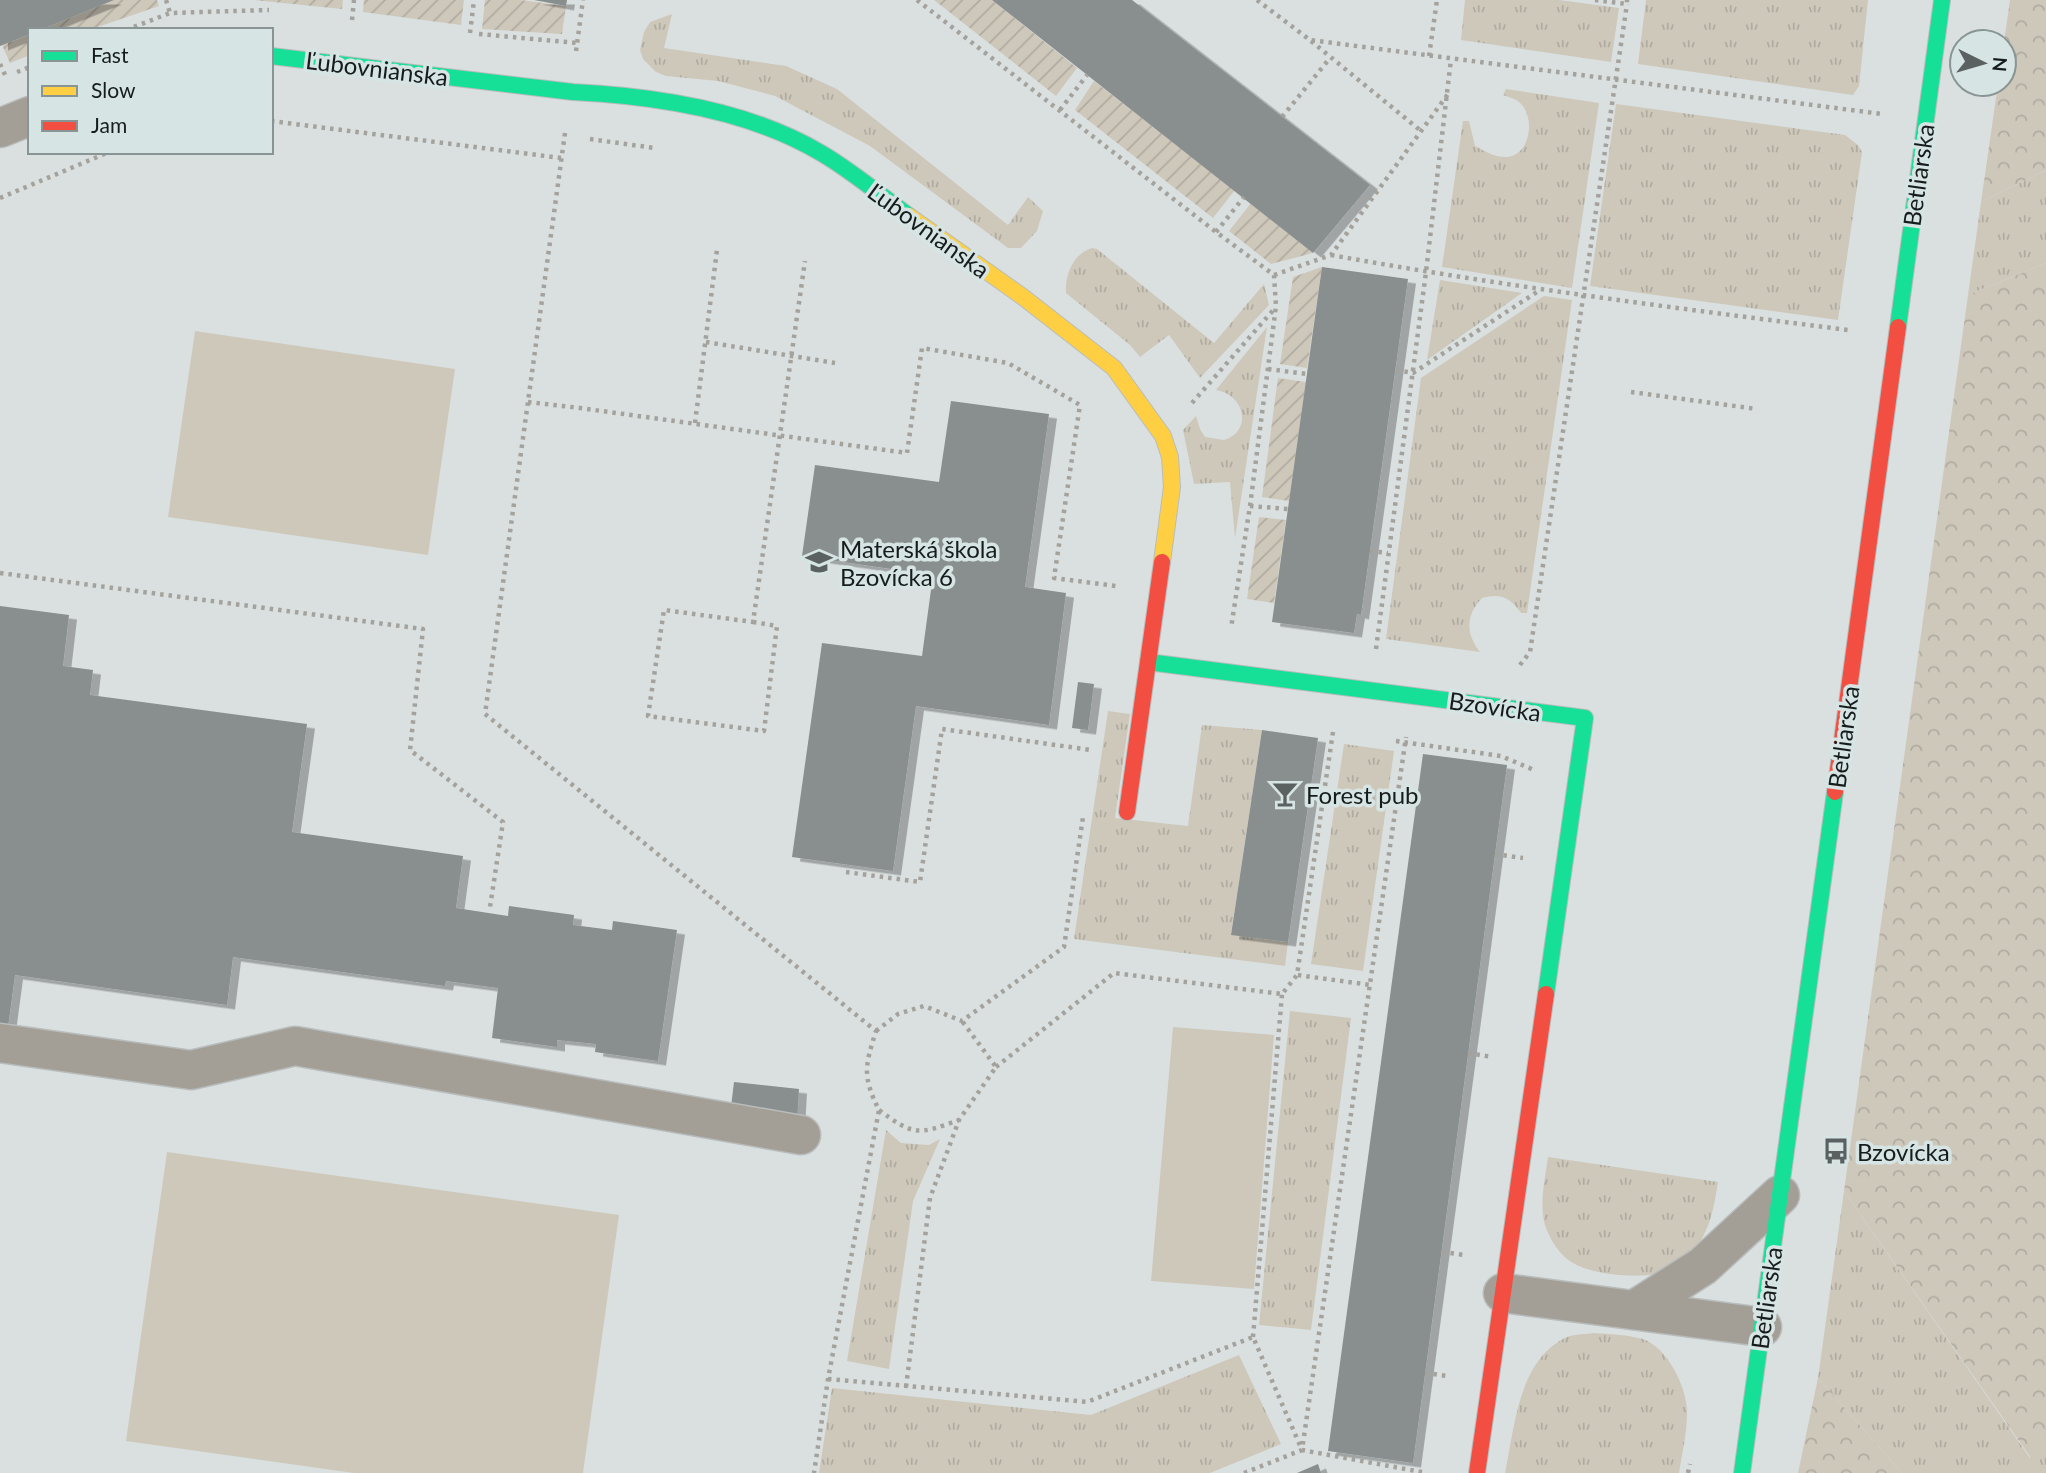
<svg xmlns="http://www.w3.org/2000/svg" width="2046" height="1473" font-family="Lato,sans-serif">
  <defs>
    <pattern id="grass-tufts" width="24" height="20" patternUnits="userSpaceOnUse" patternTransform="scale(1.75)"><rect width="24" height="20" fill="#cec8bb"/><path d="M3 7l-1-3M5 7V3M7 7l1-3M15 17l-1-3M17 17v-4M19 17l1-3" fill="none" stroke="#b0aba0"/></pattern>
    <pattern id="forest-crowns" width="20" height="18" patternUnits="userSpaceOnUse" patternTransform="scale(1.75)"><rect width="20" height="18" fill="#cec8bb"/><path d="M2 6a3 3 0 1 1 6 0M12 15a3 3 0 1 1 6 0" fill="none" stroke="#b0aba0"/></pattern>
    <pattern id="garden-furrows" width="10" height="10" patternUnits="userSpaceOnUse" patternTransform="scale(1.75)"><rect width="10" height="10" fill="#cec8bb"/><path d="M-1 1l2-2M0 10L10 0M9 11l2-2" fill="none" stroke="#b0aba0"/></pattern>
    <filter id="shadow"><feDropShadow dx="8" dy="4.5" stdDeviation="0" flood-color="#0004"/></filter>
  </defs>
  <rect width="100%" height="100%" fill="#dae0e0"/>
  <g fill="url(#grass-tufts)">
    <polygon points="1465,0 1559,0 1619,8 1611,62 1461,40"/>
    <polygon points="1646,0 1868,0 1859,86 1853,95 1638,64"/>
    <polygon points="672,14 664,48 786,66 837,89 1008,225 1028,197 1043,211 1037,231 1021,248 1008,248 870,146 775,96 718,81 666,76 656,72 643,59 640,50 644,32 650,22"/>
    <path d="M1506,89L1599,103L1572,288L1442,267L1463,121H1469L1475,146C1485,151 1495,158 1507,157C1531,155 1536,116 1519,102C1516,99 1508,97 1503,95Z"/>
    <polygon points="1616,104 1845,135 1858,145 1862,152 1838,320 1590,286"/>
    <polygon points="2046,170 2046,263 1968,295 1981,202"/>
    <path d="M1092,248L1097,249L1214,343L1264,284L1269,305L1200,378L1169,335L1140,357L1130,345L1066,293C1065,274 1073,254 1092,248Z"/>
    <polygon points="1440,280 1522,293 1427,360"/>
    <path d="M1544,296L1572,300L1527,613H1521C1510,597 1500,593 1482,598C1465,616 1466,634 1480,652L1386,639L1421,378Z"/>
    <path d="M1267,327L1235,538L1230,482L1194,484L1183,430L1196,416L1200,429L1205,437L1224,440C1252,432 1246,395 1216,390Z"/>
    <polygon points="1108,711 1130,714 1115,818 1188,826 1202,725 1262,730 1231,934 1288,942 1285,966 1074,939"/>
    <polygon points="1344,744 1394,751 1363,971 1311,964"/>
    <polygon points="1290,1011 1351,1018 1311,1330 1259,1325"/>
    <polygon points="886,1130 901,1143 929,1145 940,1139 913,1201 889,1369 847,1361"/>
    <path d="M1548,1157L1718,1182C1714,1207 1710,1232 1693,1251C1686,1259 1668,1271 1657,1274C1635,1278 1593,1275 1573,1263C1560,1256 1550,1240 1545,1225C1539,1204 1545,1179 1548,1157Z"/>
    <polygon points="1844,1191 2030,1458 2046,1427 2046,1473 1902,1473 1818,1378"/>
    <path d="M1595,1333C1610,1334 1628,1335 1643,1339C1668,1348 1688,1389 1687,1414C1687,1433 1682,1454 1679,1473H1505C1515,1426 1518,1360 1567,1337C1575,1334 1586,1334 1595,1333Z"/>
    <polygon points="1239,1355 1281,1444 1210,1473 819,1473 832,1388 1091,1415"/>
  </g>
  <g fill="url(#forest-crowns)">
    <polygon points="2010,0 2046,0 2046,170 1981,202 1998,84 2004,84 2004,42"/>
    <polygon points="2046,263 2046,1427 2031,1458 1844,1191 1968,295"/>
    <polygon points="1818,1378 1902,1473 1798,1473"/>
  </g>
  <g fill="url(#garden-furrows)">
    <polygon points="113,0 157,0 159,6 89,30 39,30"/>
    <polygon points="253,0 343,0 342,9"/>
    <polygon points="364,0 464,0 461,25 363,12"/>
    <polygon points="485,0 521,0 566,6 562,34 482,29"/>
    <polygon points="934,0 992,0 1077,68 1056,96"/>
    <polygon points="30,34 30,55 10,63 2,45"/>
    <polygon points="1094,81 1235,190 1213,218 1075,110"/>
    <polygon points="1251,203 1313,253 1271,264 1229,231"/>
    <polygon points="1322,267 1307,368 1280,364 1293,277"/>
    <polygon points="1278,378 1306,382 1289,501 1262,497"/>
    <polygon points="1259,517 1286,520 1274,603 1247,599"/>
  </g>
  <g fill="#cec8bb">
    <polygon points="195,331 455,369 428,555 168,517"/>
    <polygon points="1173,1027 1274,1035 1254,1289 1151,1281"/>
    <polygon points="167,1152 619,1215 583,1473 354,1473 126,1441"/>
  </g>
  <g fill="#898e8e" filter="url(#shadow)">
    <polygon points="0,0 114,0 40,30 30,30 30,34 0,46"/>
    <polygon points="534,0 567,0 566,6"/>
    <polygon points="992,0 1132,0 1370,185 1313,253"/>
    <polygon points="1322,267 1408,279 1361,615 1357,614 1354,633 1272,622"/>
    <polygon points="951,401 1049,414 1025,587 1066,593 1049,725 916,706 893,871 792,857 822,643 922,656 933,575 802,556 815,465 939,482"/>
    <polygon points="0,606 69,615 63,666 93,670 90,695 307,724 292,832 463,856 456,908 508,916 509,906 574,915 573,925 612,930 613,921 677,930 658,1061 595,1052 596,1044 557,1040 557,1047 492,1038 498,988 446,981 445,986 233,957 227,1005 15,975 8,1027 0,1026"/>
    <polygon points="1078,682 1094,684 1088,730 1072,728"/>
    <polygon points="1262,730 1318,738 1288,942 1231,935"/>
    <polygon points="1423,754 1507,765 1413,1463 1328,1451"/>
    <polygon points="734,1082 799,1089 797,1123 730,1115"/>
    <polygon points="1318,1464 1321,1473 1297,1473"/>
  </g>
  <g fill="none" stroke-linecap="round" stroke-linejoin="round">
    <g stroke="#b8bcbc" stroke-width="41">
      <g id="street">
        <polyline points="0,128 30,116"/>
        <polyline points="0,1043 191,1070 295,1046 801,1135"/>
        <polyline points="1503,1293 1762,1327"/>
        <polyline points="1634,1310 1703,1266 1780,1195"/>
      </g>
    </g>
    <g stroke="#b8bcbc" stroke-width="18">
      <g id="fast">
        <path d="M271,56L573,92C656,96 749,110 821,153C852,171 880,195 909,216"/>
        <polyline points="1898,327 1942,0"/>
        <polyline points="1148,662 1585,718 1546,994"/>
        <polyline points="1742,1473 1835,792"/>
      </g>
    </g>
    <g stroke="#b8bcbc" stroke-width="18">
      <polyline id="slow" points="909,216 1023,297 1114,368 1163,436 1170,457 1172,487 1162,562"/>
    </g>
    <g stroke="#b8bcbc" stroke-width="18">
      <g id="jam">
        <polyline points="1835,792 1898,327"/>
        <polyline points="1127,812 1162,562"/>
        <polyline points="1477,1473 1546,994"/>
      </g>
    </g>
    <g stroke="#a4a29d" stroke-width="4.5" stroke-dasharray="3.5 5" stroke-linecap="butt">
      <polyline points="166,0 170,13"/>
      <polyline points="917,0 1216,232 1274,275 1276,306 1250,506 1231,628"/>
      <polyline points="1257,0 1310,40 1882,114"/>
      <polyline points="1595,0 1627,4 1627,0"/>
      <polyline points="352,20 354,0"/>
      <polyline points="126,30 170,13 269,10"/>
      <polyline points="470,33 474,0"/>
      <polyline points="479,34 577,43"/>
      <polyline points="1311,41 1421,131"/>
      <polyline points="576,51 583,0"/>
      <polyline points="1429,56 1437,0"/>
      <polyline points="0,64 6,77"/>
      <polyline points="17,72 30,67"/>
      <polyline points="1060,110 1087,75"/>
      <polyline points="1282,117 1330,58"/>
      <polyline points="271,121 561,158"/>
      <path d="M565,133L485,714L876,1031C865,1066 862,1076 879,1110L828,1379L814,1473"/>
      <polyline points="590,139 654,148"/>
      <polyline points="0,198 109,152"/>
      <polyline points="1216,232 1244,197"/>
      <path d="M1331,255C1502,286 1675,308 1848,330"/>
      <polyline points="1274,275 1331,255 1448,94"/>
      <polyline points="706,342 835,363"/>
      <polyline points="1268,369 1307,374"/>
      <polyline points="1396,370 1413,373 1540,290"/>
      <polyline points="1631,392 1757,409"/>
      <polyline points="528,402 580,408 907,453 922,348 1008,363 1080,405 1054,578 1116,586"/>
      <polyline points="1192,403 1276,307"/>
      <polyline points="695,423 717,250"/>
      <polyline points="1250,506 1288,509"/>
      <polyline points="1370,551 1388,553"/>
      <polyline points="0,573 423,629 410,750 503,822 490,907"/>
      <polyline points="753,622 777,626 764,731 648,716 664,610 753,622 805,261"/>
      <polyline points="1376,649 1426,272 1451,59"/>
      <polyline points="1520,665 1530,652 1627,4"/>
      <polyline points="1333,732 1297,975 1371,985"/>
      <polyline points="1396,741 1501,756 1534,770"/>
      <polyline points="1495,854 1523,858"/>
      <polyline points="846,872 920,882 942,729 1091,750"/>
      <polyline points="876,1031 898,1014 924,1006 962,1021 1064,947 1083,817"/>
      <polyline points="1468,1053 1492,1057"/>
      <polyline points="996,1067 1114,973 1282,994 1297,975"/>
      <path d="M879,1110C914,1136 918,1135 959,1120"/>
      <polyline points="1442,1252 1465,1255"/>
      <polyline points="1253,1337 1282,994"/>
      <polyline points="1425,1373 1448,1376"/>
      <polyline points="828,1379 1087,1402 1253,1337 1302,1450 1427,1473"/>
      <polyline points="906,1387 930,1198 959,1120 996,1067 962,1021"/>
      <polyline points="1244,1473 1302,1450 1406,737"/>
      <polyline points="1688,1473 1690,1464"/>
    </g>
    <use href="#street" stroke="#a49f96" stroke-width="38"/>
    <use href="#fast" stroke="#16e098" stroke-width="16"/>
    <use href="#slow" stroke="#ffcf43" stroke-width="16"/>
    <use href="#jam" stroke="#f24e42" stroke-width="16"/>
  </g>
  <defs>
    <g id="school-bare" transform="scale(2.1)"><path d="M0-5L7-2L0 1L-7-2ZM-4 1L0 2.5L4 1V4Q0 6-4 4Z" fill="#5b6060" stroke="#d6e4e4" stroke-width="2.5" paint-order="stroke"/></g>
    <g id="bar-bare" transform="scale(2.1)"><path d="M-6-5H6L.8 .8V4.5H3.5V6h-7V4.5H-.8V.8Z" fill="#5b6060" stroke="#d6e4e4" stroke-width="2.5" paint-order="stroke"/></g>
    <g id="bus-bare" transform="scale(2.1)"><path d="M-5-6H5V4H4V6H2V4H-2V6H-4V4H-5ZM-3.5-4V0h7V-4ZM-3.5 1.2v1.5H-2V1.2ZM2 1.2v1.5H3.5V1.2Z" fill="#5b6060" stroke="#d6e4e4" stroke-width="2.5" paint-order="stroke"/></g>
  </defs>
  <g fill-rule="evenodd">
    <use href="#school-bare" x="819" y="562"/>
    <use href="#bar-bare" x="1285" y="794"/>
    <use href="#bus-bare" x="1836" y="1151"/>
  </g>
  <g text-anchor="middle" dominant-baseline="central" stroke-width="7" stroke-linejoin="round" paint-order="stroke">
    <g font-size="24" fill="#161b1b" stroke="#d6e4e4">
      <text transform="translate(377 68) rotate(7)">Ľubovnianska</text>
      <text transform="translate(1918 175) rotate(-82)">Betliarska</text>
      <text transform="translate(929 230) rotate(36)">Ľubovnianska</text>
      <text transform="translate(1495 706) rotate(8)">Bzovícka</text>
      <text transform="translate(1843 737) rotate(-82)">Betliarska</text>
      <text transform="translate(1766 1298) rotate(-82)">Betliarska</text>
    </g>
    <g font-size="24" fill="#161b1b" stroke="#d6e4e4" text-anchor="start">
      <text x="840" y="548">Materská škola<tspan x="840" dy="28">Bzovícka 6</tspan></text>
      <text x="1306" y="794">Forest pub</text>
      <text x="1857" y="1151">Bzovícka</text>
    </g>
  </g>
  <rect x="28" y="28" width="245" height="126" fill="#d6e4e4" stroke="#899494" stroke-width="2"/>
  <rect x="42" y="51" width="35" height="10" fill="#16e098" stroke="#899494" stroke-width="2"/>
  <text x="91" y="63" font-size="21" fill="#161b1b">Fast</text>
  <rect x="42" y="86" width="35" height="10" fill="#ffcf43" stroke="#899494" stroke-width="2"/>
  <text x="91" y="98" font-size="21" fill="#161b1b">Slow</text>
  <rect x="42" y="121" width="35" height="10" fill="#f24e42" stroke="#899494" stroke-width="2"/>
  <text x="91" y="133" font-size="21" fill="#161b1b">Jam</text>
  <g transform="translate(1983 63) rotate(95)"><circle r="33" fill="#d6e4e4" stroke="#899494" stroke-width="2"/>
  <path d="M0-5L12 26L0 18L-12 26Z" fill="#5b6060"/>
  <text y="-10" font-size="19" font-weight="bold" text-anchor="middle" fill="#161b1b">N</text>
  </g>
</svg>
